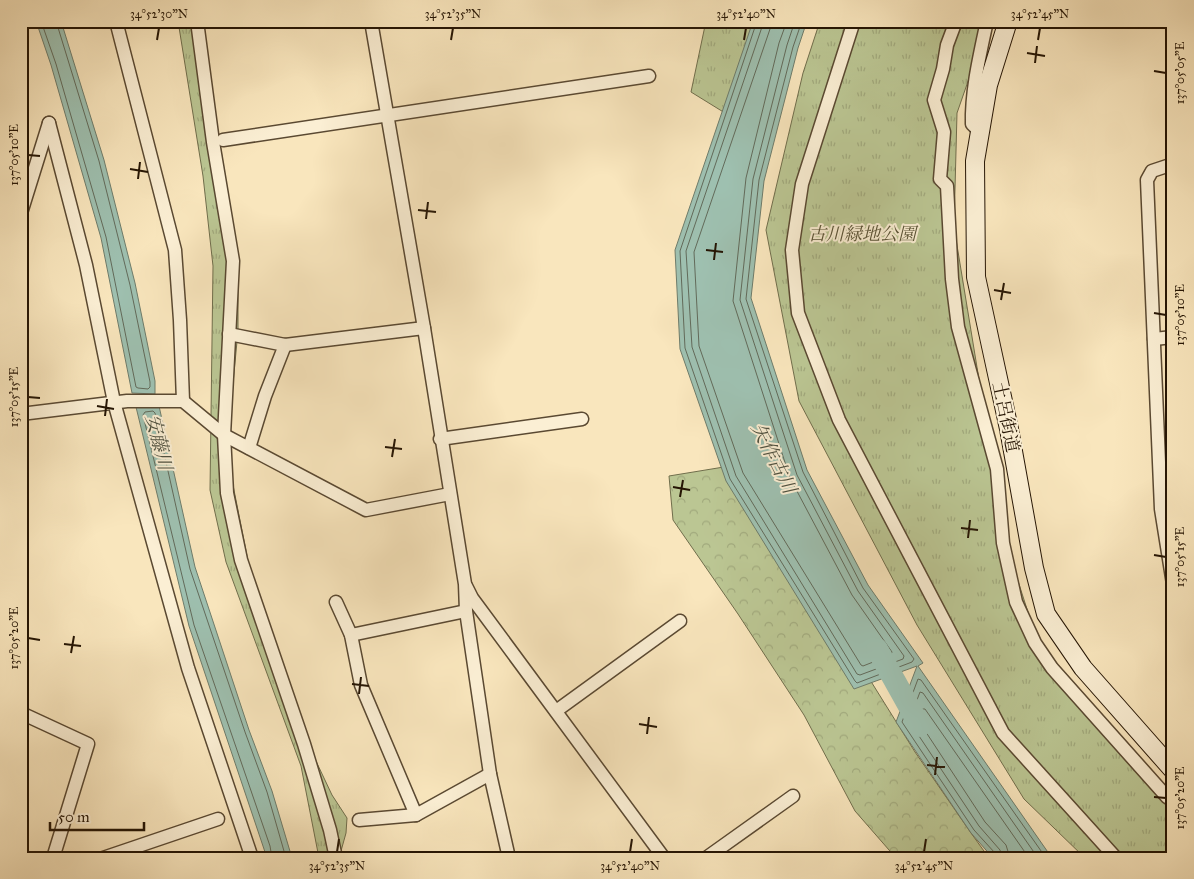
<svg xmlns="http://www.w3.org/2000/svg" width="1194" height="879" font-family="'IM FELL Great Primer','Noto Serif JP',serif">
  <defs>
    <pattern id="forest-crowns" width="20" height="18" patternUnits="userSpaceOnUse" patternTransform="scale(1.25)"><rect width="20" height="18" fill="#bbc693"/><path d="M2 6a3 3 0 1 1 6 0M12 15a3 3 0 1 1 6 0" fill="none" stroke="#a1a97d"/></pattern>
    <pattern id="park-tufts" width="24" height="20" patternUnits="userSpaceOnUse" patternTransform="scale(1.25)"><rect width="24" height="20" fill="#bbc693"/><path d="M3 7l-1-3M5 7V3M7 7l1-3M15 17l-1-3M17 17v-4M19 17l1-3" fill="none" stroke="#a1a97d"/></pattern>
  </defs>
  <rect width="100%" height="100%" fill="#f9e6bd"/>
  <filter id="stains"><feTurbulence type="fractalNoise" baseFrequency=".004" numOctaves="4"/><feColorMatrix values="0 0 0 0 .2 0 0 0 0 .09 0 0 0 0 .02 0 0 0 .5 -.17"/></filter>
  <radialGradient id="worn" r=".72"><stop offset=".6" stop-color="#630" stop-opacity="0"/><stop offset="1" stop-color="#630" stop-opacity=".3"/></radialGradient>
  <polygon fill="url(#forest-crowns)" stroke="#706e4c" points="736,465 915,752 971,833 989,858 896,858 855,811 804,715 738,614 673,520 669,476"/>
  <g fill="url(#park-tufts)" stroke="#706e4c">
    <polygon points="178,21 202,21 208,69 238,257 238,331 230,415 232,480 250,571 315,759 332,795 347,818 346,833 341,851 343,858 319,858 301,766 226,562 210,490 213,266 203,176"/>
    <polygon points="706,21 765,21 725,113 691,92"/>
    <polygon points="820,21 989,21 957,113 954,227 1006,544 1037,640 1158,786 1173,796 1173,858 1085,858 1024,799 917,625 799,401 766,230 803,73"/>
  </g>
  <g fill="#9ec0b0" stroke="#6e7c6b">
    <polygon points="36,21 61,21 104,160 135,283 155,381 155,394 132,393 101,238 51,65"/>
    <polygon points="753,21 807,21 798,48 764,181 751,298 807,470 868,585 923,663 918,666 1052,858 993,858 971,833 896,722 917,666 854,689 726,481 680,349 675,250"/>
    <polygon points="159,406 195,567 249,730 272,791 292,858 267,858 189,626 136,407"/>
  </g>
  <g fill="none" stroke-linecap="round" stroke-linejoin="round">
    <g stroke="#626a5a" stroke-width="1">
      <polyline points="41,21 56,64 106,237 136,387 138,388 148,389 150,387 150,382 130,285 99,161 56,21"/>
      <polyline points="757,21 680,251 685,348 730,479 855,681 857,683 912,662 914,659 863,588 803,472 746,299 759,180 793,47 802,21"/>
      <polyline points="764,21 686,251 692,347 736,476 857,674 860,675 903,659 904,656 858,591 797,475 740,300 753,179 787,45 795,21"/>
      <polyline points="771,21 770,29 694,252 699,346 743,473 861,665 863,666 891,655 892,652 852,595 790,478 733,301 746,178 779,43 787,21"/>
      <polyline points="272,858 270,846 194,625 143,415 145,412 153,411 155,413 190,569 245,732 267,792 286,858"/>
      <polyline points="996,858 995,853 974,830 902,722 918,679 921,680 1046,858"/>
      <polyline points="1002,858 1000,850 979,826 909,721 920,692 923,693 1038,858"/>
      <polyline points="1010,858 1006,845 985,822 918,720 922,709 925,709 1029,858"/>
    </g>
    <polyline stroke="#9ec0b0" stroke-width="22" points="877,649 920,726"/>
    <g stroke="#5a4932" stroke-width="15">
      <g id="street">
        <polyline points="116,21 175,250 180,320 183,401"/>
        <polyline points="197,21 213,142 233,261 224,435 227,493 241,560 304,744 330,830 336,858"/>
        <polyline points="371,21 424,328 465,584 466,611 490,774 509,858"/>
        <polyline points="854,21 802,184 792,250 798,313 839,420 1003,733 1116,858"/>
        <polyline points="956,21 947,45 943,69 934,100 944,132 940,179 947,186 952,279 958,327 997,469 1003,543 1016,602 1035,643 1052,668 1167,797 1173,801"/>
        <polyline points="49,123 86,265 114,402 188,668 252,858"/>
        <path d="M980,129L976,128L972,124C971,91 980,54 987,21"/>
        <polyline points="223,140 649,76"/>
        <polyline points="1173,164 1152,171 1147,180 1161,509 1173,584"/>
        <polyline points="21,213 49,123"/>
        <polyline points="229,334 285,345 265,396 249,448"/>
        <polyline points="1154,339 1173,337"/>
        <polyline points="285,345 424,328"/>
        <polyline points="21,414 127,401 183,401 224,435 366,510 450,494"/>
        <polyline points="440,439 582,419"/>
        <polyline points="466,586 472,598 664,858"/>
        <polyline points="336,602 351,635 361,685 416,815"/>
        <polyline points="351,635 466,611"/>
        <polyline points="556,711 680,621"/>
        <polyline points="21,713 88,744 53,858"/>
        <polyline points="359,820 416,815 490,774"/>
        <polyline points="21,854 25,858"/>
        <polyline points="103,858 218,819"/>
        <polyline points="706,858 793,796"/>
      </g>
    </g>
    <g stroke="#251504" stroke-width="20">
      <polyline id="secondary" points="1008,21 988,85 975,161 976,277 1009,429 1034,568 1046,614 1083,668 1173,770"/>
    </g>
    <use href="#street" stroke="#fbefd4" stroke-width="12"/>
    <use href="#secondary" stroke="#fbefd4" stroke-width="18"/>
  </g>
  <path fill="none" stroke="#251504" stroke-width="2" d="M157,40L159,28M451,40L453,28M744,40L746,28M1038,40L1040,28M1027,53L1045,56M1035,63L1037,46M1154,71L1166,73M28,155L40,156M130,169L148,172M138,179L140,162M418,210L436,212M426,219L428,202M706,250L723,252M714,260L716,243M994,290L1011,293M1001,300L1004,283M1154,313L1166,315M28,397L40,398M97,406L114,409M105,416L107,399M385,447L402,449M392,457L395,439M673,487L690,490M680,497L683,480M961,528L978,530M968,538L970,520M1154,555L1166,557M28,638L40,640M64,644L81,646M71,653L74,636M352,684L369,686M359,694L361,677M639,724L657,727M647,734L649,717M927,765L945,767M935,775L937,757M1154,797L1166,798M337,852L339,839M630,852L632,839M924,852L926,839"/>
  <g text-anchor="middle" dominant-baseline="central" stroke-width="4" stroke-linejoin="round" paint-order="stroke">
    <g font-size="18" font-style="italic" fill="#5a5336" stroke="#fbefd4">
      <text x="862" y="234">古川緑地公園</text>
    </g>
    <g font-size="18" fill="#251504" stroke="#fbefd4">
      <text transform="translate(1006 417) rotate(78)">土呂街道</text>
    </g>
    <g font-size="19" font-style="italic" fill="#4f5140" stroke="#fbefd4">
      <text transform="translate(159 442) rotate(76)">安藤川</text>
      <text transform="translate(774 458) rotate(63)">矢作古川</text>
    </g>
  </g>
  <rect width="1194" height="879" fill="none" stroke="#f9e6bd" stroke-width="55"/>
  <path d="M50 822v8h94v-8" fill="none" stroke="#251504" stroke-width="2.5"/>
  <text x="58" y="822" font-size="15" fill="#251504" stroke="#fbefd4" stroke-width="4" paint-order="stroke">50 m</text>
  <rect x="28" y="28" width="1138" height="824" fill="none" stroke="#251504" stroke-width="2"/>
  <g font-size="12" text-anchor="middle" fill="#251504">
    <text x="159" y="18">34°52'30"N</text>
    <text x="453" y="18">34°52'35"N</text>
    <text x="746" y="18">34°52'40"N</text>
    <text x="1040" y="18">34°52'45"N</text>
    <text transform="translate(1180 73) rotate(-90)" y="4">137°05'05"E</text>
    <text transform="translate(14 155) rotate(-90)" y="4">137°05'10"E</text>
    <text transform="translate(1180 315) rotate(-90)" y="4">137°05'10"E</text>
    <text transform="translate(14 397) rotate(-90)" y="4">137°05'15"E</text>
    <text transform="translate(1180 557) rotate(-90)" y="4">137°05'15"E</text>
    <text transform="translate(14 638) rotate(-90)" y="4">137°05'20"E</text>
    <text transform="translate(1180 798) rotate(-90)" y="4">137°05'20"E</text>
    <text x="337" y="870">34°52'35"N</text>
    <text x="630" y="870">34°52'40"N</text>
    <text x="924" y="870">34°52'45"N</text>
  </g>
  <rect width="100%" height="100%" filter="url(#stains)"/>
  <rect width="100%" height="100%" fill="url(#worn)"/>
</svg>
